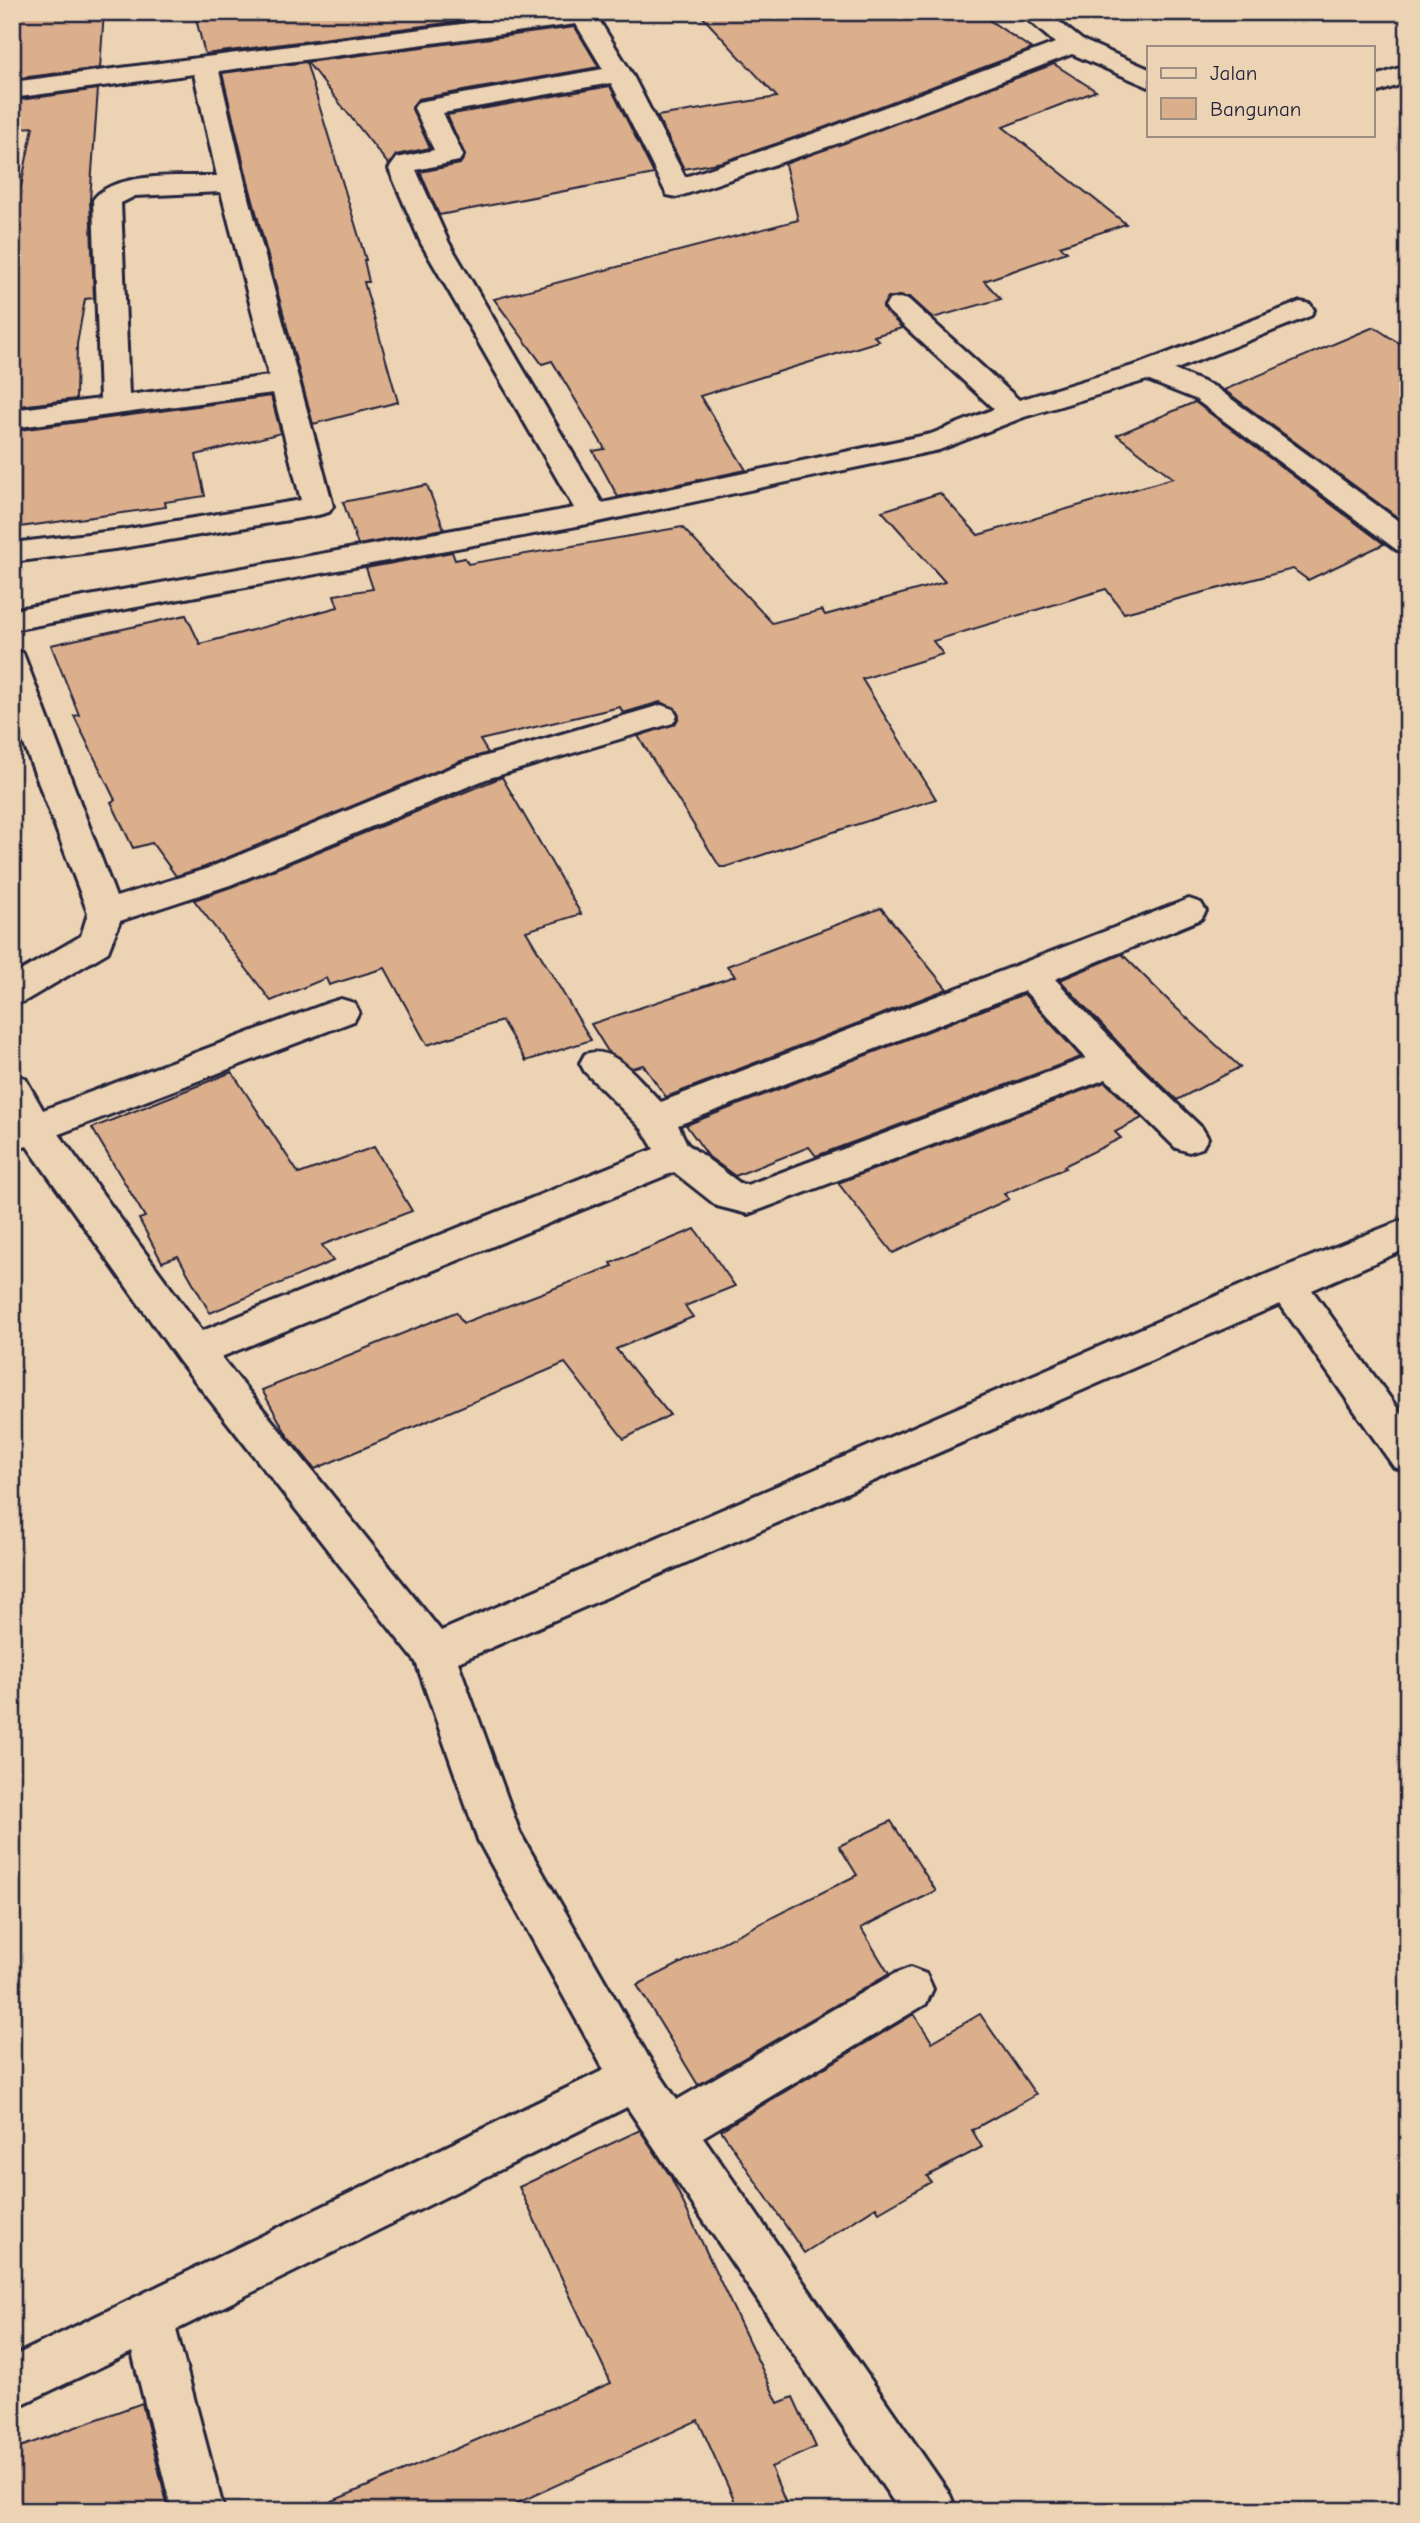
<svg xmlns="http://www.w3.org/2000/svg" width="1420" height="2523" font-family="'Comic Neue',sans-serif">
  <rect width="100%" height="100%" fill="#ecd3b4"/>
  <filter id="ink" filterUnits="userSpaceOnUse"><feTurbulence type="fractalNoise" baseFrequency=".0143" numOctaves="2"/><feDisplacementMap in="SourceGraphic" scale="14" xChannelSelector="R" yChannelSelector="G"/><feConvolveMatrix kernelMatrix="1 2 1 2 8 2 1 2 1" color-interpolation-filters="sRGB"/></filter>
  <g filter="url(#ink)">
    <g fill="#dbae8c" stroke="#22223b" stroke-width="2">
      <polygon points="12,12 104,12 100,68 12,79"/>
      <polygon points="243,12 532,12 205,54 196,19"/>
      <polygon points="698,12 977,12 1032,49 823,128 722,162 684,169 657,116 777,97"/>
      <polygon points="575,27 599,67 418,99 412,109 430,148 396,155 389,165 307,62"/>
      <polygon points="306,62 366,260 364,260 369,282 364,282 398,402 313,424 248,182 222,73"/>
      <polygon points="1054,64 1096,91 1003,127 1126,224 1060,246 1067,252 984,281 1001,299 933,318 910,297 888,297 883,307 902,328 874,336 879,341 700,396 746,470 618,497 593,451 605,449 552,361 542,364 494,299 798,220 785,164"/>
      <polygon points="610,86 654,174 439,215 420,172 460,164 465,156 447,115"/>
      <polygon points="98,89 90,200 94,298 85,299 77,344 76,399 12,407 12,278 16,278 13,226 33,127 12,129 12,101"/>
      <polygon points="1374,327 1408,349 1408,525 1224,390"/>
      <polygon points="271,396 281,433 196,455 205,496 165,502 166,507 12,528 12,431"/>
      <polygon points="1195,402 1384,544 1308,580 1293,569 1124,613 1106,589 933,641 943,654 862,679 936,799 725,867 720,867 638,736 675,724 679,717 675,708 660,702 623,713 620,707 480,740 488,753 461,761 205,867 176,876 152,843 133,848 111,802 115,800 74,716 79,715 51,645 186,615 200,644 338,607 334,595 373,589 366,568 452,552 455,560 465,558 468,564 682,527 772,623 822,610 825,615 945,582 882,511 940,493 978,535 1173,478 1117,435"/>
      <polygon points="427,485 444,529 358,545 343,502"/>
      <polygon points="502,777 581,914 526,931 591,1040 526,1061 502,1021 427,1045 385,968 329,985 326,978 271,1001 194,900 231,887"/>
      <polygon points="881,908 947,989 666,1097 643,1065 632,1068 609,1053 591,1024 735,976 727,966"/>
      <polygon points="1122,954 1173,1005 1240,1067 1177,1100 1127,1052 1060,980"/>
      <polygon points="1024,994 1081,1057 816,1156 809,1147 735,1176 709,1157 686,1125"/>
      <polygon points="232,1072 299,1174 374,1147 412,1211 322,1245 333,1261 210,1313 178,1256 162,1262 139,1219 145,1217 92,1128"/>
      <polygon points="1105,1082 1142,1118 1115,1132 1121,1138 1064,1166 1066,1168 1004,1194 1009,1199 893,1253 838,1183"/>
      <polygon points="695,1229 735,1286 685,1306 693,1317 616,1349 670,1415 624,1439 565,1363 315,1469 287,1435 262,1390 456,1312 463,1323 613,1266 611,1263"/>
      <polygon points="891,1821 936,1891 861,1928 889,1974 698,2085 637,1985 857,1875 839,1846"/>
      <polygon points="914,2014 932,2042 980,2014 1036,2095 972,2130 982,2147 927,2176 931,2182 879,2212 876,2207 804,2253 721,2130"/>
      <polygon points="640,2130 671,2177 778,2403 793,2397 816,2447 771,2467 789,2511 739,2511 698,2420 500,2511 309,2511 611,2383 519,2187"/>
      <polygon points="142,2403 169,2511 12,2511 12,2450"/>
    </g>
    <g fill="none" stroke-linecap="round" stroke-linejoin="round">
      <g stroke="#22223b" stroke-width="6">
        <g id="minor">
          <path d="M554,12H594L632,74L685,177L824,130L1055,43L1019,12H1047L1082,40L1149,69V87L1072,54L842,142L677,197L667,195L611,83L443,113L463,155L459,161L416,170L449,243L602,503L931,434L994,409L889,312L885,306L889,300L899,298L909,300L1019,400L1139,364L1300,302L1310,304L1314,310L1310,316L1174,370L1215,387L1408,528V552L1397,550L1195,399L1147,380L1024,417L939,450L593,523L12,630V610L574,508L421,243L389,169L397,158L434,150L414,108L418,102L603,69L576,24L219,71L245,183L333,506L329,512L318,515L122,548L12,562V543L122,530L301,500L273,393L12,428V410L100,399L93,200C113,171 184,177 217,176L194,74L12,98V82ZM221,192L269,376L129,395L121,203L135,196Z"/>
          <polygon points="1408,65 1408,82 1373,94 1373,77"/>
          <polygon points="12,650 23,653 116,897 206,869 462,763 661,705 673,709 677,716 673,723 486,779 230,885 120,921 108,952 25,1001 12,1005 12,976 81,936 88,913 12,713"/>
          <path d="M1189,899L1201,903L1206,911L1201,919L1055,979L1125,1054L1202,1128L1208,1138L1202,1148L1189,1152L1176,1148L1106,1079L748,1214L717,1206L674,1172L221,1357L441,1631L1272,1272L1408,1218V1248L1312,1290L1408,1423V1471L1394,1467L1280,1304L458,1662L520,1833L652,2063L677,2100L894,1974L910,1968L926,1974L933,1989L926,2004L703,2137L949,2493L957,2511H900L627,2107L176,2330L224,2511H172L132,2352L12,2409V2357L604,2070L478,1840L416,1662L180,1362L27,1146L12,1151V1074L25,1078L43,1110L328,1003L341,999L354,1003L359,1012L354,1021L59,1134L202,1331L654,1149L642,1129L585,1072L580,1063L585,1054C616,1044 640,1082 661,1102ZM1025,991L1086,1058L747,1185L741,1184L687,1144L678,1125Z"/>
        </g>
      </g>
      <use href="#minor" fill="#ecd3b4" fill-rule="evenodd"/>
    </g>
  </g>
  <rect width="1420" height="2523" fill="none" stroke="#ecd3b4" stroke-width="42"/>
  <rect x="21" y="21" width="1378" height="2481" fill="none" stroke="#22223b" stroke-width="2.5" filter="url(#ink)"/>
  <rect x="1147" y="46" width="228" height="91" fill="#ecd3b4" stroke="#9b8c84" stroke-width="2"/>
  <rect x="1161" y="68" width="35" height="10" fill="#ecd3b4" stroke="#9b8c84" stroke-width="2"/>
  <text x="1210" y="80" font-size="21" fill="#22223b">Jalan</text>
  <rect x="1161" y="98" width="35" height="21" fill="#dbae8c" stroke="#9b8c84" stroke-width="2"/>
  <text x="1210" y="116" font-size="21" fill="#22223b">Bangunan</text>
</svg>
